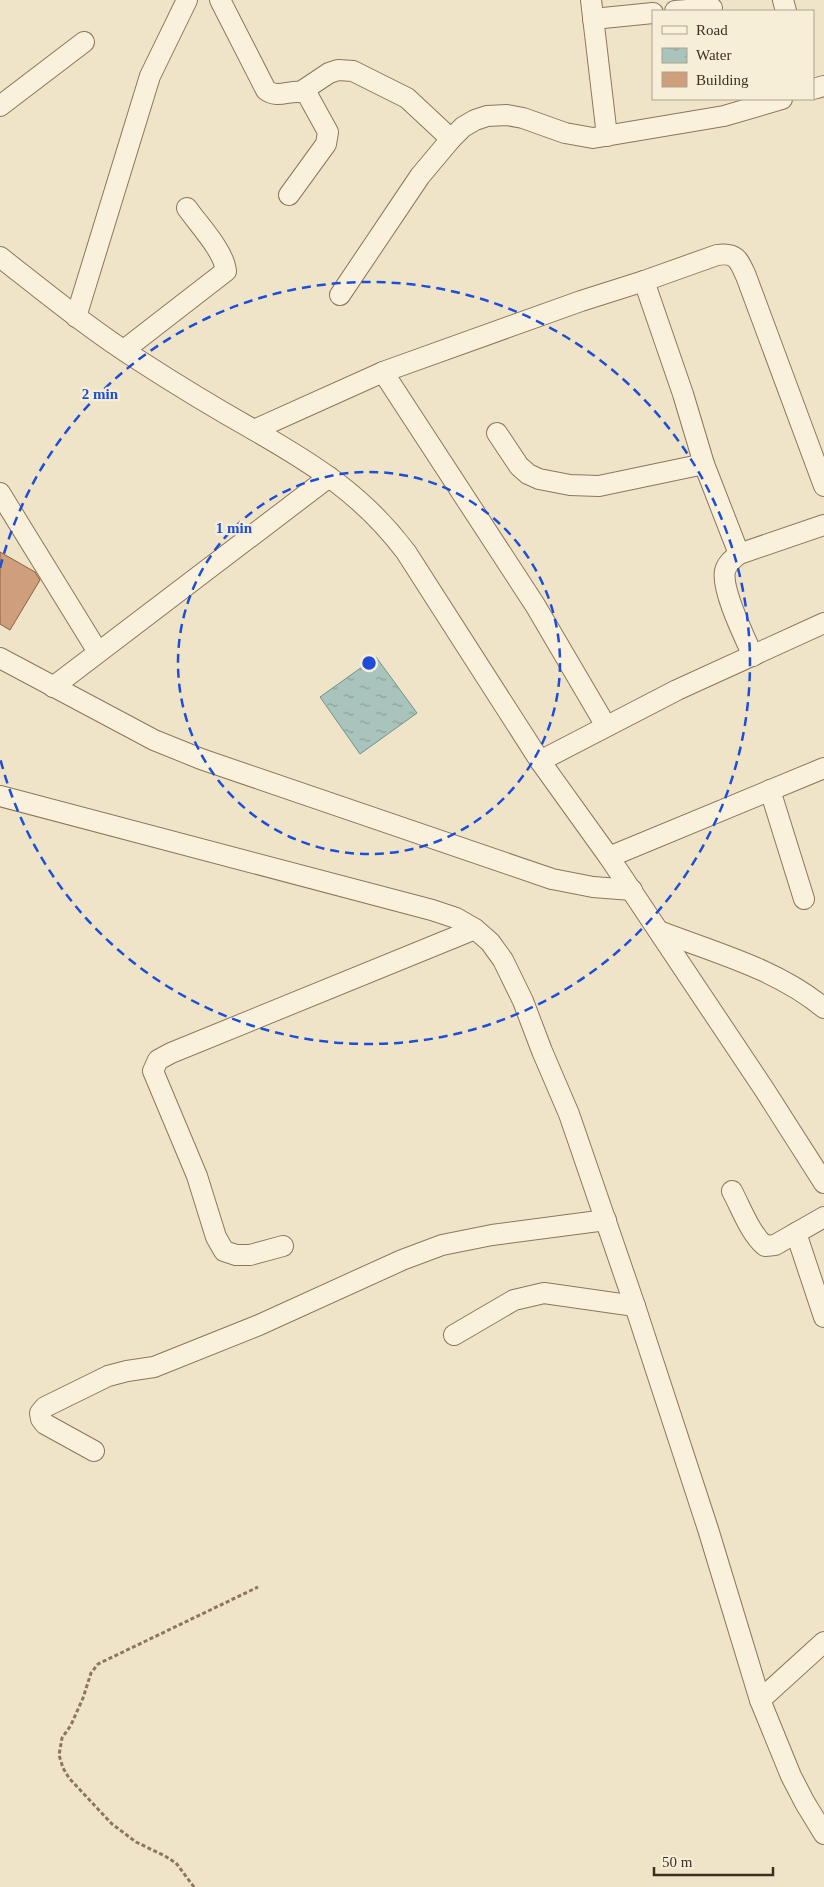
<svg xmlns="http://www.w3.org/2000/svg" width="824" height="1887" font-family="Georgia,serif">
  <defs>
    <pattern id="water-ripples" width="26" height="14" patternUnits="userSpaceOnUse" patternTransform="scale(1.25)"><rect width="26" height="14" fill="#a9c4bc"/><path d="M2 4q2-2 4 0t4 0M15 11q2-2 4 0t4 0" fill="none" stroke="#8ba098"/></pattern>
  </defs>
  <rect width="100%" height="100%" fill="#f0e4c8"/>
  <polygon fill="url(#water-ripples)" stroke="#6f938a" points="376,657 417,713 360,754 320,697"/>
  <polygon fill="#cf9f7d" stroke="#8d5f41" points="0,552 35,572 40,580 10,630 0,624"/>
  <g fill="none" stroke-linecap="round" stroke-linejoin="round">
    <g stroke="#8d765c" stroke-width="22">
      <g id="minor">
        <path d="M220,0L266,90C279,100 293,87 307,94L328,132L326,144L289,195"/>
        <polyline points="591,0 607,136"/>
        <polyline points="783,0 786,11"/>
        <polyline points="675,11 712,8"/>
        <polyline points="593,19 653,13"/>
        <polyline points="813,89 824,86"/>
        <polyline points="302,91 329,73 338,70 353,71 407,98 451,139"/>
        <polyline points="0,106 84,42"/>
        <path d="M0,257C46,293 91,330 140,361C177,385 215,408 254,430C315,465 363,495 406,552L540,761L609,857L764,1089L824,1183"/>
        <polyline points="644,281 683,394 704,464 739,554"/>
        <polyline points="340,295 420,176 451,139 463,127 475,120 487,116 507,115 523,118 565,133 593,138 724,116 782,99"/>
        <polyline points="76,317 150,76 187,0"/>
        <path d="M124,350L226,271C224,251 199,225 187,208"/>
        <polyline points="383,372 535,605 606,726"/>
        <path d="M254,430L383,372L581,301L644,281L717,255C736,252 739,260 746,276L824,486"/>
        <polyline points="497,433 519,466 528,474 539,479 570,485 599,486 704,464"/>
        <polyline points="0,493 98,652"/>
        <path d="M753,656C745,638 721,590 725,571C727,563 733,559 739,554L824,525"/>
        <polyline points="0,658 154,740 201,759 552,879 593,887 632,890"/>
        <polyline points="53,687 329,477"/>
        <polyline points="540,761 677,690 824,623"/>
        <polyline points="770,790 804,899"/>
        <polyline points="0,796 432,910 456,918 475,929 490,942 503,960 523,1001 542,1051 569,1114 635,1306 708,1529 760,1700 791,1776 805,1803 824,1834"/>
        <polyline points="609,857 824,768"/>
        <path d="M659,931C716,953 777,969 824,1008"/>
        <path d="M732,1191C742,1210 750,1233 765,1246L775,1245L824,1217"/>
        <polyline points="796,1233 824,1317"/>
        <polyline points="283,1246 250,1255 236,1255 224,1251 216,1237 197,1176 153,1071 158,1060 171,1053 475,929"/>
        <polyline points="454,1335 514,1300 544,1293 635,1306"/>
        <polyline points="94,1451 45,1424 41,1419 40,1413 45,1407 108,1376 127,1371 154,1367 259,1325 402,1260 442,1245 492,1235 606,1220"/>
        <polyline points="760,1700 824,1642"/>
      </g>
    </g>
    <polyline stroke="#8d765c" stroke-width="3" stroke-dasharray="4 2.5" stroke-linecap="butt" points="194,1887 176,1863 165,1856 136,1842 112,1824 69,1778 63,1768 59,1755 62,1738 71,1725 83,1698 91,1673 98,1664 258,1587"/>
    <use href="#minor" stroke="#faf1dc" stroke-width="20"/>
  </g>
  <g fill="none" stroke="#1d4ed8" stroke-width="2.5" stroke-dasharray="9 6">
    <circle cx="369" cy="663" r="191"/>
    <path d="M0 568A381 381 0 1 1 0 758"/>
  </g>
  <circle cx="369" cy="663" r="8" fill="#1d4ed8" stroke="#f7eed8" stroke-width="2.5"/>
  <g font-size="15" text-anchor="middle" font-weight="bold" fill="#1d4ed8" stroke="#f7eed8" stroke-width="4.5" stroke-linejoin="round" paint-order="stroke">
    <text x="100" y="399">2 min</text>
    <text x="234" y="533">1 min</text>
  </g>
  <rect x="652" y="10" width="162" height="90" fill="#f7eed8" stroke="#ada18e"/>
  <rect x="662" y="26" width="25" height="8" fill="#faf1dc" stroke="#ada18e"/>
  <text x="696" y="35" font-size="15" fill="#3d2e20">Road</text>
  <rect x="662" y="48" width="25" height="15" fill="url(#water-ripples)" stroke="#ada18e"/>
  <text x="696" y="60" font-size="15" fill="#3d2e20">Water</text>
  <rect x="662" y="72" width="25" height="15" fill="#cf9f7d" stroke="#ada18e"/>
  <text x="696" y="85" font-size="15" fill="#3d2e20">Building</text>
  <path d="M654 1867v8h119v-8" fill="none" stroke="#3d2e20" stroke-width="2.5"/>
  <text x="662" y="1867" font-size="15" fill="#3d2e20" stroke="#f7eed8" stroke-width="4" paint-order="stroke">50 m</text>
</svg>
